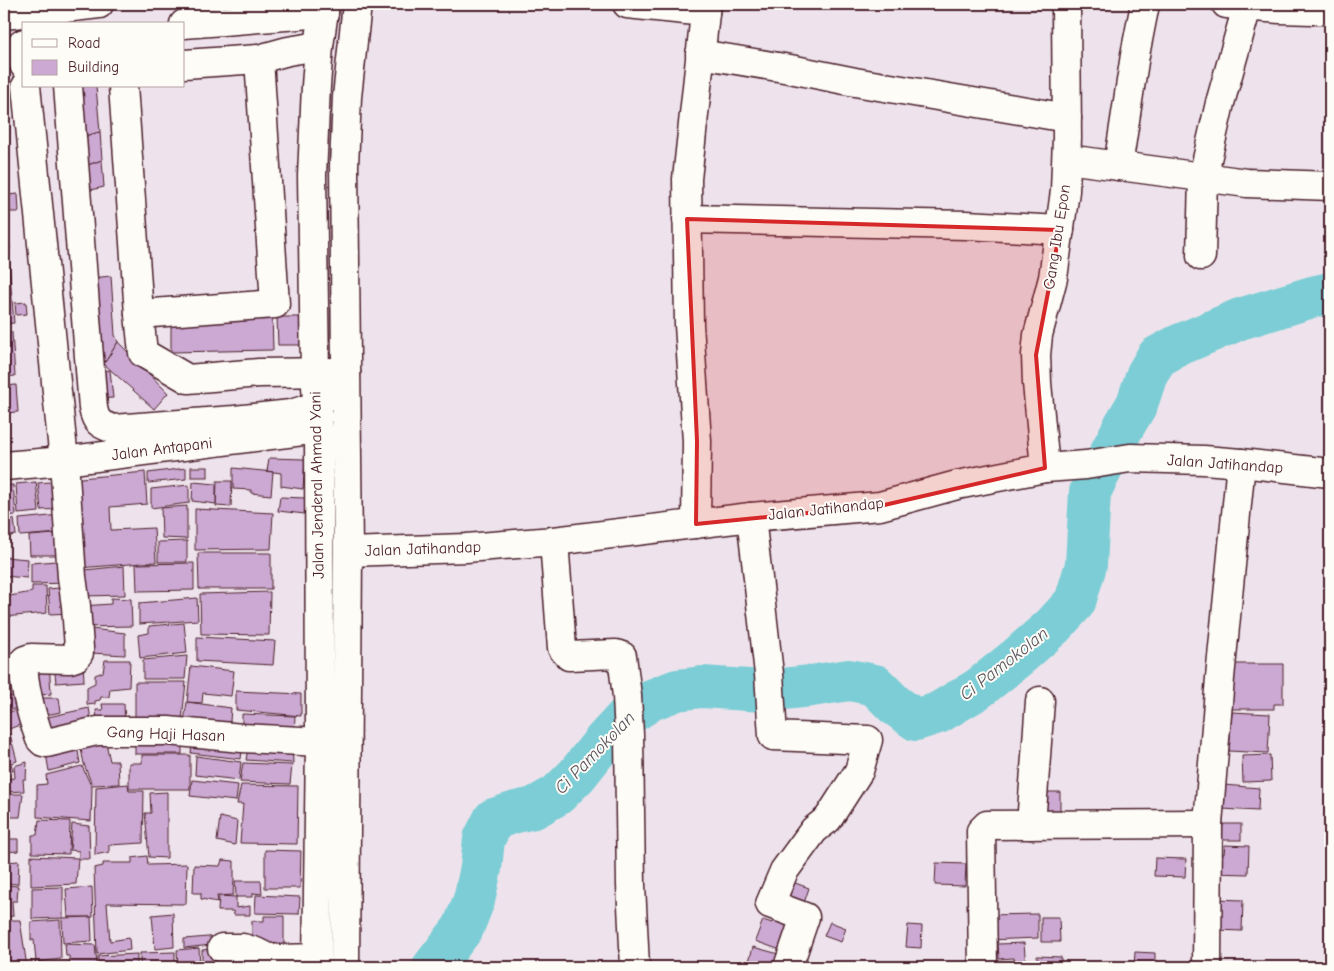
<svg xmlns="http://www.w3.org/2000/svg" width="1334" height="971" font-family="'Comic Neue',sans-serif">
  <rect width="100%" height="100%" fill="#eee3ec"/>
  <filter id="ink" filterUnits="userSpaceOnUse"><feTurbulence type="fractalNoise" baseFrequency=".02" numOctaves="2"/><feDisplacementMap in="SourceGraphic" scale="10" xChannelSelector="R" yChannelSelector="G"/><feConvolveMatrix kernelMatrix="1 2 1 2 8 2 1 2 1" color-interpolation-filters="sRGB"/></filter>
  <g filter="url(#ink)">
    <g fill="none" stroke-linecap="round" stroke-linejoin="round">
      <polyline stroke="#7ccdd5" stroke-width="42" points="433,967 463,928 474,900 481,868 484,839 494,819 516,812 534,808 557,795 577,775 604,741 628,715 651,700 677,690 702,687 764,691 811,686 849,680 875,685 895,705 916,720 938,713 978,689 1019,656 1053,626 1075,602 1086,565 1090,492 1124,426 1137,404 1147,374 1157,357 1179,345 1240,319 1312,297 1330,293"/>
    </g>
    <g fill="#cca9d2" stroke="#4a1f2b">
      <polygon points="80,86 96,86 100,132 85,136"/>
      <polygon points="100,132 102,160 88,165 85,136"/>
      <polygon points="102,160 104,187 91,190 88,165"/>
      <polygon points="4,181 5,181 10,250 4,251"/>
      <polygon points="18,194 19,212 10,212 8,195"/>
      <polygon points="9,262 14,323 4,324 4,263"/>
      <polygon points="111,276 115,335 118,342 104,364 97,363 92,278"/>
      <polygon points="26,302 27,314 16,315 15,303"/>
      <polygon points="272,312 273,350 171,352 171,314"/>
      <polygon points="277,317 303,317 303,345 278,345"/>
      <polygon points="4,332 12,332 15,376 4,377"/>
      <polygon points="118,342 168,393 154,409 104,364"/>
      <polygon points="110,370 113,398 95,399 93,372"/>
      <polygon points="16,385 18,412 4,413 4,386"/>
      <polygon points="269,458 305,459 303,489 281,486 281,473 267,471"/>
      <rect x="191" y="467" width="17" height="10"/>
      <polygon points="186,468 186,479 148,483 148,473"/>
      <polygon points="233,468 273,472 271,495 251,493 251,490 233,489"/>
      <polygon points="145,472 147,504 110,507 111,530 154,528 156,562 78,568 70,479"/>
      <polygon points="61,481 64,509 41,510 38,483"/>
      <polygon points="217,481 232,481 231,507 216,506"/>
      <polygon points="36,482 39,512 18,514 16,484"/>
      <polygon points="193,482 216,484 216,504 192,501"/>
      <polygon points="13,485 16,515 4,516 4,486"/>
      <polygon points="189,485 189,503 151,508 151,489"/>
      <polygon points="280,497 305,498 305,514 278,511"/>
      <polygon points="187,506 187,539 162,538 161,508"/>
      <polygon points="195,509 273,513 271,549 195,550"/>
      <polygon points="60,515 60,533 20,536 19,519"/>
      <polygon points="14,519 16,535 4,537 4,520"/>
      <polygon points="66,533 63,555 30,555 29,536"/>
      <polygon points="187,541 187,562 158,562 158,542"/>
      <polygon points="198,553 271,553 271,589 199,589"/>
      <polygon points="4,557 28,559 27,578 4,576"/>
      <polygon points="69,560 70,583 31,584 31,563"/>
      <polygon points="194,563 194,590 137,591 136,564"/>
      <polygon points="124,566 125,595 85,596 85,570"/>
      <rect x="4" y="578" width="3" height="17"/>
      <polygon points="32,586 46,586 47,613 4,617 4,597 32,592"/>
      <polygon points="70,587 72,613 50,614 48,589"/>
      <polygon points="270,592 269,635 201,634 200,594"/>
      <polygon points="111,598 131,599 132,626 83,627 82,606 111,604"/>
      <polygon points="197,598 198,620 139,624 139,603"/>
      <polygon points="184,623 187,653 140,658 138,635 149,633 149,626"/>
      <polygon points="91,629 125,633 125,655 91,653"/>
      <polygon points="197,637 275,641 273,665 197,661"/>
      <polygon points="16,653 23,689 4,693 4,656"/>
      <polygon points="187,656 185,679 143,679 143,660"/>
      <polygon points="105,660 130,660 129,687 110,689 109,697 101,697 100,700 95,701 95,704 87,705 87,687 95,683 95,675 103,672"/>
      <polygon points="49,661 51,694 31,696 28,663"/>
      <polygon points="83,662 84,681 56,683 54,663"/>
      <polygon points="1232,664 1283,664 1283,704 1274,704 1274,709 1232,709"/>
      <polygon points="191,666 234,671 231,696 203,693 202,703 187,702"/>
      <polygon points="135,682 186,682 182,720 135,727"/>
      <polygon points="236,691 301,694 301,716 236,710"/>
      <polygon points="17,694 20,707 4,712 4,699"/>
      <polygon points="35,698 59,698 61,712 36,717"/>
      <polygon points="187,702 231,708 229,734 183,727"/>
      <polygon points="102,704 124,704 125,725 98,727 96,710 103,710"/>
      <polygon points="89,708 92,725 45,741 39,719"/>
      <polygon points="20,709 22,724 4,731 4,714"/>
      <polygon points="1232,712 1270,714 1268,753 1229,751"/>
      <polygon points="242,714 295,716 294,737 242,734"/>
      <polygon points="10,734 17,761 11,763 13,771 4,773 4,736"/>
      <polygon points="104,734 110,761 118,761 119,784 92,785 84,764 79,739"/>
      <rect x="135" y="734" width="47" height="20"/>
      <polygon points="193,735 243,741 241,759 191,753"/>
      <polygon points="76,740 80,763 49,771 45,748"/>
      <polygon points="249,742 292,744 293,763 246,760"/>
      <polygon points="142,755 190,755 190,789 129,789 129,763 142,763"/>
      <polygon points="1270,755 1271,781 1243,782 1242,756"/>
      <polygon points="196,756 241,762 239,780 195,775"/>
      <polygon points="27,762 26,779 23,779 24,791 6,792 5,779 15,778 14,766"/>
      <polygon points="243,763 292,765 290,784 240,782"/>
      <polygon points="82,766 92,788 91,821 37,817 37,785 47,784 46,775"/>
      <polygon points="192,780 238,785 236,801 190,796"/>
      <polygon points="128,784 129,791 144,791 143,843 109,845 109,852 95,855 96,787"/>
      <polygon points="241,785 298,786 297,844 240,843 243,804 237,804"/>
      <polygon points="1224,785 1259,788 1258,811 1222,809"/>
      <polygon points="167,792 167,858 149,857 145,813 151,813 150,793"/>
      <rect x="1038" y="792" width="22" height="22"/>
      <polygon points="4,794 23,794 20,817 9,817 9,808 4,808"/>
      <polygon points="220,817 237,821 235,845 217,841"/>
      <polygon points="39,820 70,821 69,854 32,853 32,835 37,835"/>
      <polygon points="72,824 89,826 90,859 79,859 79,851 70,850"/>
      <rect x="1216" y="824" width="25" height="16"/>
      <polygon points="4,839 18,839 18,851 4,852"/>
      <polygon points="1225,845 1249,846 1248,874 1211,873 1211,853 1224,854"/>
      <polygon points="265,850 301,851 300,888 265,888"/>
      <polygon points="4,856 5,862 19,861 18,884 4,883"/>
      <polygon points="31,856 78,858 76,884 31,886"/>
      <polygon points="147,856 148,865 187,864 186,904 107,903 110,941 129,938 130,950 97,954 94,868 103,866 103,863 132,863 132,858"/>
      <polygon points="1155,858 1186,859 1185,877 1154,876"/>
      <polygon points="222,860 234,861 234,879 233,895 217,896 218,902 201,899 201,893 193,893 194,865 220,866"/>
      <polygon points="936,863 966,864 965,886 935,885"/>
      <polygon points="784,879 809,888 802,909 777,900"/>
      <polygon points="235,881 261,881 262,894 253,893 253,897 236,897"/>
      <polygon points="4,885 18,886 17,901 12,901 13,916 4,917"/>
      <polygon points="63,887 63,918 32,919 32,888"/>
      <polygon points="92,887 93,917 68,917 66,889"/>
      <polygon points="256,895 300,897 299,914 255,913"/>
      <polygon points="219,896 236,897 236,908 250,906 250,915 234,915 233,911 218,911"/>
      <polygon points="1216,899 1243,900 1242,931 1215,930"/>
      <polygon points="777,909 801,918 789,953 755,941 763,920 772,923"/>
      <polygon points="173,913 174,947 155,949 152,915"/>
      <polygon points="1038,914 1038,938 987,940 987,915"/>
      <polygon points="264,916 284,916 284,950 252,946 252,921 264,921"/>
      <polygon points="91,917 92,941 63,943 62,918"/>
      <polygon points="1041,917 1059,917 1060,942 1041,942"/>
      <polygon points="4,920 20,920 27,967 4,967"/>
      <polygon points="60,920 61,959 36,962 34,940 31,940 31,922"/>
      <polygon points="830,922 846,928 841,942 824,936"/>
      <polygon points="908,925 922,926 921,948 906,947"/>
      <polygon points="220,936 220,944 184,948 184,939"/>
      <polygon points="1024,943 1026,967 1015,967 1014,958 999,959 998,944"/>
      <polygon points="65,944 95,945 97,964 70,966 69,956 66,956"/>
      <polygon points="753,947 786,956 783,967 760,967 761,964 749,961"/>
      <polygon points="199,948 200,967 178,967 177,950"/>
      <polygon points="220,948 221,967 202,967 202,950"/>
      <polygon points="175,952 175,967 140,967 140,953"/>
      <polygon points="1135,952 1155,953 1155,967 1175,967 1134,967"/>
      <polygon points="137,954 137,967 98,967 98,956"/>
      <polygon points="228,955 278,967 228,967"/>
      <polygon points="1037,956 1061,957 1061,967 1037,967"/>
    </g>
    <g fill="none" stroke-linecap="round" stroke-linejoin="round">
      <g stroke="#4a1f2b" stroke-width="31">
        <g id="minor">
          <polyline points="627,4 705,12"/>
          <path d="M1226,4C1260,9 1295,10 1330,10"/>
          <polyline points="4,15 99,4"/>
          <polyline points="184,24 324,13"/>
          <polyline points="24,43 22,44 24,65"/>
          <polyline points="700,54 790,69 855,82 1067,118"/>
          <polyline points="184,64 259,59 288,51 319,46"/>
          <path d="M26,86L64,461L72,577L76,606L79,648V653L76,657L70,659L31,658L25,660L23,662C24,689 31,714 40,739L43,742L47,743L97,731H168L242,738L320,742"/>
          <path d="M68,86L93,408C96,423 100,424 113,429L234,420L291,414L317,406L346,372"/>
          <polyline points="123,86 139,314 143,353 188,379 259,373 337,372"/>
          <polyline points="1067,159 1247,183 1330,186"/>
          <polyline points="1118,166 1135,55 1145,4"/>
          <polyline points="687,219 966,225 1060,230"/>
          <polyline points="1201,256 1203,177 1220,103 1247,7"/>
          <polyline points="139,314 275,304 259,59"/>
          <polyline points="4,466 64,461 319,429"/>
          <polyline points="1045,468 1037,383 1036,355 1038,335 1053,278 1065,191 1067,138 1066,7 1064,4"/>
          <polyline points="751,517 769,674 773,736 868,740 859,771 828,819 814,830 784,871 770,904 805,917 788,967"/>
          <polyline points="696,524 697,441 689,325 687,179 706,4"/>
          <polyline points="554,541 562,648 569,656 616,654 622,656 627,696 629,735 631,885 635,967"/>
          <polyline points="348,552 466,548 554,541 751,517 880,506 957,485 1045,468 1086,465 1130,458 1204,460 1241,463 1330,473"/>
          <polyline points="1031,825 1040,701"/>
          <polyline points="222,948 243,948 256,952 266,957 279,959 317,958"/>
          <polyline points="983,967 981,831 987,825 1208,824"/>
          <polyline points="1207,967 1208,824 1220,678 1241,463"/>
        </g>
      </g>
      <g stroke="#4a1f2b" stroke-width="31">
        <g id="highway">
          <polyline points="317,967 320,742 319,429 315,372 312,176 316,86 319,46 325,4"/>
          <polyline points="345,967 348,552 344,166 347,97 357,4"/>
        </g>
      </g>
      <use href="#minor" stroke="#fdfcf7" stroke-width="28"/>
      <use href="#highway" stroke="#fdfcf7" stroke-width="28"/>
    </g>
  </g>
  <path fill="#d62828" fill-opacity="0.2" stroke="#d62828" stroke-width="4" stroke-linejoin="round" d="M687,219L1060,230L1036,355L1045,468L880,506L696,524L697,441Z"/>
  <g text-anchor="middle" dominant-baseline="central" stroke-width="4" stroke-linejoin="round" paint-order="stroke">
    <g font-size="16" fill="#4a1f2b" stroke="#fdfcf7">
      <text transform="translate(1057 237) rotate(-81)">Gang Ibu Epon</text>
      <text transform="translate(162 449) rotate(-7)">Jalan Antapani</text>
      <text transform="translate(1225 464) rotate(4)">Jalan Jatihandap</text>
      <text transform="translate(317 485) rotate(-91)">Jalan Jenderal Ahmad Yani</text>
      <text transform="translate(826 509) rotate(-6)">Jalan Jatihandap</text>
      <text transform="translate(423 549) rotate(-2)">Jalan Jatihandap</text>
      <text transform="translate(166 734) rotate(2)">Gang Haji Hasan</text>
    </g>
    <g font-size="18" font-style="italic" fill="#59535e" stroke="#fdfcf7">
      <text transform="translate(1004 664) rotate(-38)">Ci Pamokolan</text>
      <text transform="translate(595 753) rotate(-46)">Ci Pamokolan</text>
    </g>
  </g>
  <rect width="1334" height="971" fill="none" stroke="#fdfcf7" stroke-width="20"/>
  <rect x="10" y="10" width="1314" height="951" fill="none" stroke="#4a1f2b" stroke-width="2" filter="url(#ink)"/>
  <rect x="22" y="22" width="162" height="65" fill="#fdfcf7" stroke="#b5a4a5"/>
  <rect x="32" y="39" width="25" height="8" fill="#fdfcf7" stroke="#b5a4a5"/>
  <text x="68" y="48" font-size="15" fill="#4a1f2b">Road</text>
  <rect x="32" y="60" width="25" height="15" fill="#cca9d2" stroke="#b5a4a5"/>
  <text x="68" y="72" font-size="15" fill="#4a1f2b">Building</text>
</svg>
